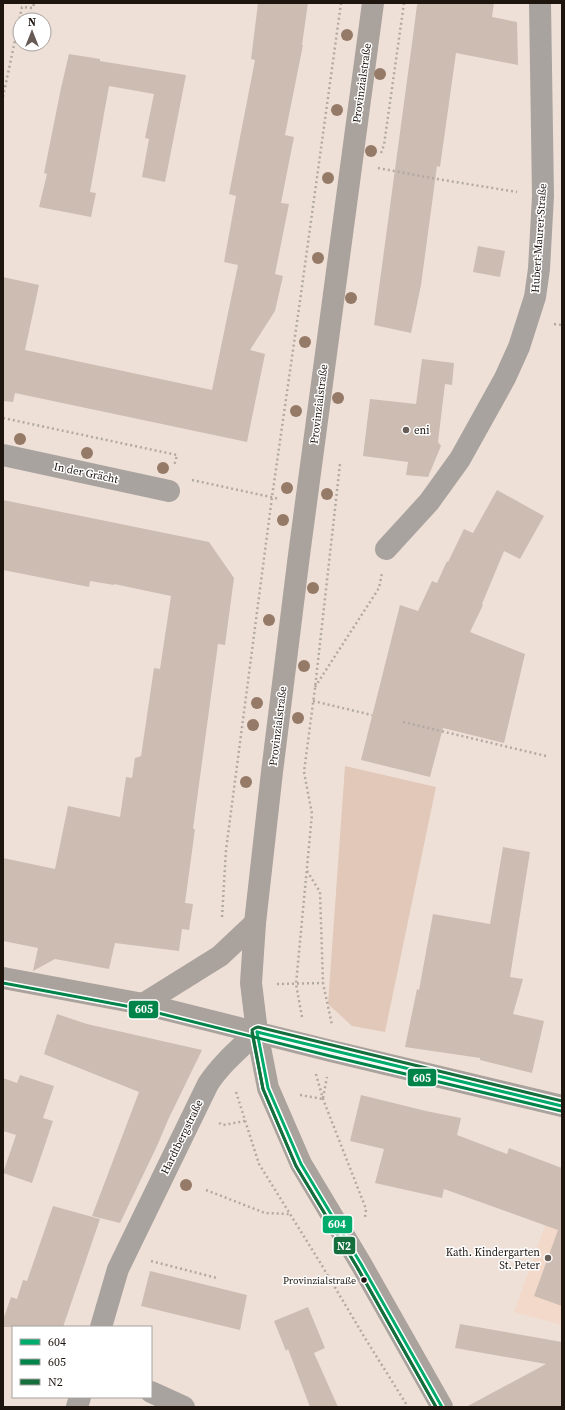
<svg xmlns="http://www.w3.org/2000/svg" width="565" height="1410" font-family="'Source Serif 4',serif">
  <rect width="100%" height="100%" fill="#efe0d7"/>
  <polygon fill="#f2d9ca" points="562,1178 562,1325 514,1312"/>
  <polygon fill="#e2c8b9" points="345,766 436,787 385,1032 352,1026 328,1004"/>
  <g fill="#cdbcb2">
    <polygon points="258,3 308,3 302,45 303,45 285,135 294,137 281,203 289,204 275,274 283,276 275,311 250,350 265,354 247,442 15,393 13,402 3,401 3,277 39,285 25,350 212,390 238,265 224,262 236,196 229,194 255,60 251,59"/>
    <polygon points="419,3 494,3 492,17 517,22 518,65 456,53 440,167 437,166 421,285 411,333 374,325 413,36 417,5"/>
    <polygon points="69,54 100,59 100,61 186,75 165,182 142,177 149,139 145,138 154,94 109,86 90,192 96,193 91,217 39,207 47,174 44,173 61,88"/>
    <polygon points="478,246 505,251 500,277 473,272"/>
    <polygon points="422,359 454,363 452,385 445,384 438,442 441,446 428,477 406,475 408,462 363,456 370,399 416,404"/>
    <polygon points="497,490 544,516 520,559 504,551 482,604 483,605 470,632 525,654 504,743 443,728 430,777 361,760 400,605 418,611 432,581 437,583 447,561 448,562 464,529 473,533"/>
    <polygon points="3,500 209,542 234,578 225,645 218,644 193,829 195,829 185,903 193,904 189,930 182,929 179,951 115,943 109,969 55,959 33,971 38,948 3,941 3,858 55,869 68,806 120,817 126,777 132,778 135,758 141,756 154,668 160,669 171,596 114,584 114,585 90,581 89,587 3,570"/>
    <polygon points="503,847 530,852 510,977 523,979 513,1014 544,1021 532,1073 480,1060 480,1058 405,1047 417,989 419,990 433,914 490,924"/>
    <polygon points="57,1014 87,1024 202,1050 168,1120 157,1146 120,1223 92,1216 139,1092 44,1054"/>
    <polygon points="20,1075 54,1086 43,1118 53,1121 32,1183 3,1173 16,1135 3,1131 3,1078 17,1083"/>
    <polygon points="361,1095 426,1111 461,1118 457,1135 507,1154 509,1148 562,1168 562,1306 534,1296 558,1230 444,1189 442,1198 375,1183 384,1149 350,1141"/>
    <polygon points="53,1206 100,1219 63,1327 3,1327 3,1320 11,1297 17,1299 23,1280 27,1281"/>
    <polygon points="150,1271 247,1295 240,1330 141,1306"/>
    <polygon points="308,1307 325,1348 314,1353 338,1407 310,1407 288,1349 286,1351 274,1321"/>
    <polygon points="460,1324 562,1342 562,1407 466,1407 546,1364 455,1348"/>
  </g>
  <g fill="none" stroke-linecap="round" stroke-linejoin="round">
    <g stroke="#b2a9a3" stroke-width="2.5" stroke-dasharray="2 3" stroke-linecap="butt">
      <polyline points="3,97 22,7 33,8 34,3"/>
      <polyline points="381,153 384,145 404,3"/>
      <polyline points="378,168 437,179 517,192"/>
      <polyline points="554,324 562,325"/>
      <polyline points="3,418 177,455 174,466"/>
      <polyline points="192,480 280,499"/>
      <polyline points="315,687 379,588 382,573"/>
      <polyline points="313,701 372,715"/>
      <polyline points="403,722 546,756"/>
      <polyline points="307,871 320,892 323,983 332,1025"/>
      <polyline points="222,917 226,850 272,497 300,301 341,3"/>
      <polyline points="277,984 323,983"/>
      <polyline points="302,1017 296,984 312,814 304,772 315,688 340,464"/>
      <polyline points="316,1074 323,1099 366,1209 365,1218"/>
      <polyline points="236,1092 259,1164 321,1264 365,1338 408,1407"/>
      <polyline points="300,1095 323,1099"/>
      <polyline points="323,1098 327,1077"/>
      <polyline points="219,1123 223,1125 245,1121"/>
      <polyline points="206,1190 265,1213 289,1214"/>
      <polyline points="151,1261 217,1278"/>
    </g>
    <g stroke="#a9a39f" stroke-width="22">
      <polyline points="3,455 169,491"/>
      <polyline points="386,549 429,502 460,459 505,378 519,347 535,297 539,269 543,196 540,3"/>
      <path d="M101,1327L118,1269L208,1084C221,1064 239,1049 257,1032"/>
      <polyline points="151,1392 184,1407"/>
      <polyline points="77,1407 80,1397"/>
    </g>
    <g stroke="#aaa29c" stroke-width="22">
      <polyline points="373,3 299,555 272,772 255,923 251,983 257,1032 268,1088 301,1164 361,1264 442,1407"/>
      <polyline points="3,978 143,1004 331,1051 562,1106"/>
      <polyline points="143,1004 220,956 255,923"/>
    </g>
    <g stroke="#fff" stroke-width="6">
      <g id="bus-1">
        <polyline points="257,1032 268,1088 301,1164 361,1264 442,1407"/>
        <polyline points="257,1032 562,1106"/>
      </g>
    </g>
    <g stroke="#fff" stroke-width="6">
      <g id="bus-2">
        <polyline points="3,983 142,1009 330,1056 561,1111"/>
        <polyline points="252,1033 263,1089 296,1166 357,1267 436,1407"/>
      </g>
    </g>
    <g stroke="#fff" stroke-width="6">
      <polyline id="bus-3" points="436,1407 357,1267 296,1166 263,1089 252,1030 255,1028 258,1027 562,1101"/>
    </g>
    <use href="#bus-1" stroke="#00ac6c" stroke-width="3"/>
    <use href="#bus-2" stroke="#00844a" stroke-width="3"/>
    <use href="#bus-3" stroke="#156f3d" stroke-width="3"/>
  </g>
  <g fill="#957a68">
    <circle cx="347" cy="35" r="6"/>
    <circle cx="380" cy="74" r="6"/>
    <circle cx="337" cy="110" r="6"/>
    <circle cx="371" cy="151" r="6"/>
    <circle cx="328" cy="178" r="6"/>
    <circle cx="318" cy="258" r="6"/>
    <circle cx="351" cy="298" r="6"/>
    <circle cx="305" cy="342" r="6"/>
    <circle cx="338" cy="398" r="6"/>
    <circle cx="296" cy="411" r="6"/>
    <circle cx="20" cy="439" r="6"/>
    <circle cx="87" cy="453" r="6"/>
    <circle cx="163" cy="468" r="6"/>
    <circle cx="287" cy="488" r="6"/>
    <circle cx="327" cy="494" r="6"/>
    <circle cx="283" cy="520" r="6"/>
    <circle cx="313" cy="588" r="6"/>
    <circle cx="269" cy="620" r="6"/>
    <circle cx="304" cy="666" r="6"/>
    <circle cx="257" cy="703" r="6"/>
    <circle cx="298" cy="718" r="6"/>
    <circle cx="253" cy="725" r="6"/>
    <circle cx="246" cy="782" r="6"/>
    <circle cx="186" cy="1185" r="6"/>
  </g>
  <g fill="#675c55" stroke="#fff" stroke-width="1.5">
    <circle cx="406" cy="430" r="4"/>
    <circle cx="548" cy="1258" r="4"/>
  </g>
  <circle fill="#1e150f" stroke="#fff" stroke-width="1.5" cx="364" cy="1280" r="3.5"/>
  <g text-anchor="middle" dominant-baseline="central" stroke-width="3" stroke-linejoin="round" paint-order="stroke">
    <g font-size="10" fill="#1e150f" stroke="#fff" text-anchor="end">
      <text x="356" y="1280">Provinzialstraße</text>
    </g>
    <g font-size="11" fill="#1e150f" stroke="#fff">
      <text transform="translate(362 83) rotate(-82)">Provinzialstraße</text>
      <text transform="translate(539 238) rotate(-86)">Hubert-Maurer-Straße</text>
      <text transform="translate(319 404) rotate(-83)">Provinzialstraße</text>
      <text transform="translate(86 473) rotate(12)">In der Grächt</text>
      <text transform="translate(278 726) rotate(-83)">Provinzialstraße</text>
      <text transform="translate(182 1137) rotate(-64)">Hardtbergstraße</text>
    </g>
    <g font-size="11" fill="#1e150f" stroke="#fff" text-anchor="start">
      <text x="414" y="430">eni</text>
      <text x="540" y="1252" text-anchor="end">Kath. Kindergarten<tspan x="540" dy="13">St. Peter</tspan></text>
    </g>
  </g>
  <g stroke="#fff" stroke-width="1.5">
    <rect x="128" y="1000" width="31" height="19" rx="4" fill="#00844a"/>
    <rect x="407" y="1068" width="30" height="19" rx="4" fill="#00844a"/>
    <rect x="322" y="1215" width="31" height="19" rx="4" fill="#00ac6c"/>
    <rect x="333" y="1236" width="23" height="19" rx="4" fill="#156f3d"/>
  </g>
  <g font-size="11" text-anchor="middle" font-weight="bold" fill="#fff">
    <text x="144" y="1013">605</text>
    <text x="422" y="1082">605</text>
    <text x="337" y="1228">604</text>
    <text x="344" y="1250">N2</text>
  </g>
  <rect width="565" height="1410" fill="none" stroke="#1e150f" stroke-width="8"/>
  <rect x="12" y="1326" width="140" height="72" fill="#ffffff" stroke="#a5a19f"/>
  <rect x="20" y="1339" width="20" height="6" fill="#00ac6c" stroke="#a5a19f"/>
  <text x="48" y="1346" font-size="12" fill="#1e150f">604</text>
  <rect x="20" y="1359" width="20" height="6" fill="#00844a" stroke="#a5a19f"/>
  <text x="48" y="1366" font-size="12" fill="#1e150f">605</text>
  <rect x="20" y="1379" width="20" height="6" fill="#156f3d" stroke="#a5a19f"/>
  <text x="48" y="1386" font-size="12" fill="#1e150f">N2</text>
  <g transform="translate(32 32)"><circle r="19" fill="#ffffff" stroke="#a5a19f"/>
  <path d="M0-3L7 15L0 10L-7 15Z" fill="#675c55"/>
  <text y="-6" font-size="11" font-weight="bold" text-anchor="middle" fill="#1e150f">N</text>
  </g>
</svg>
